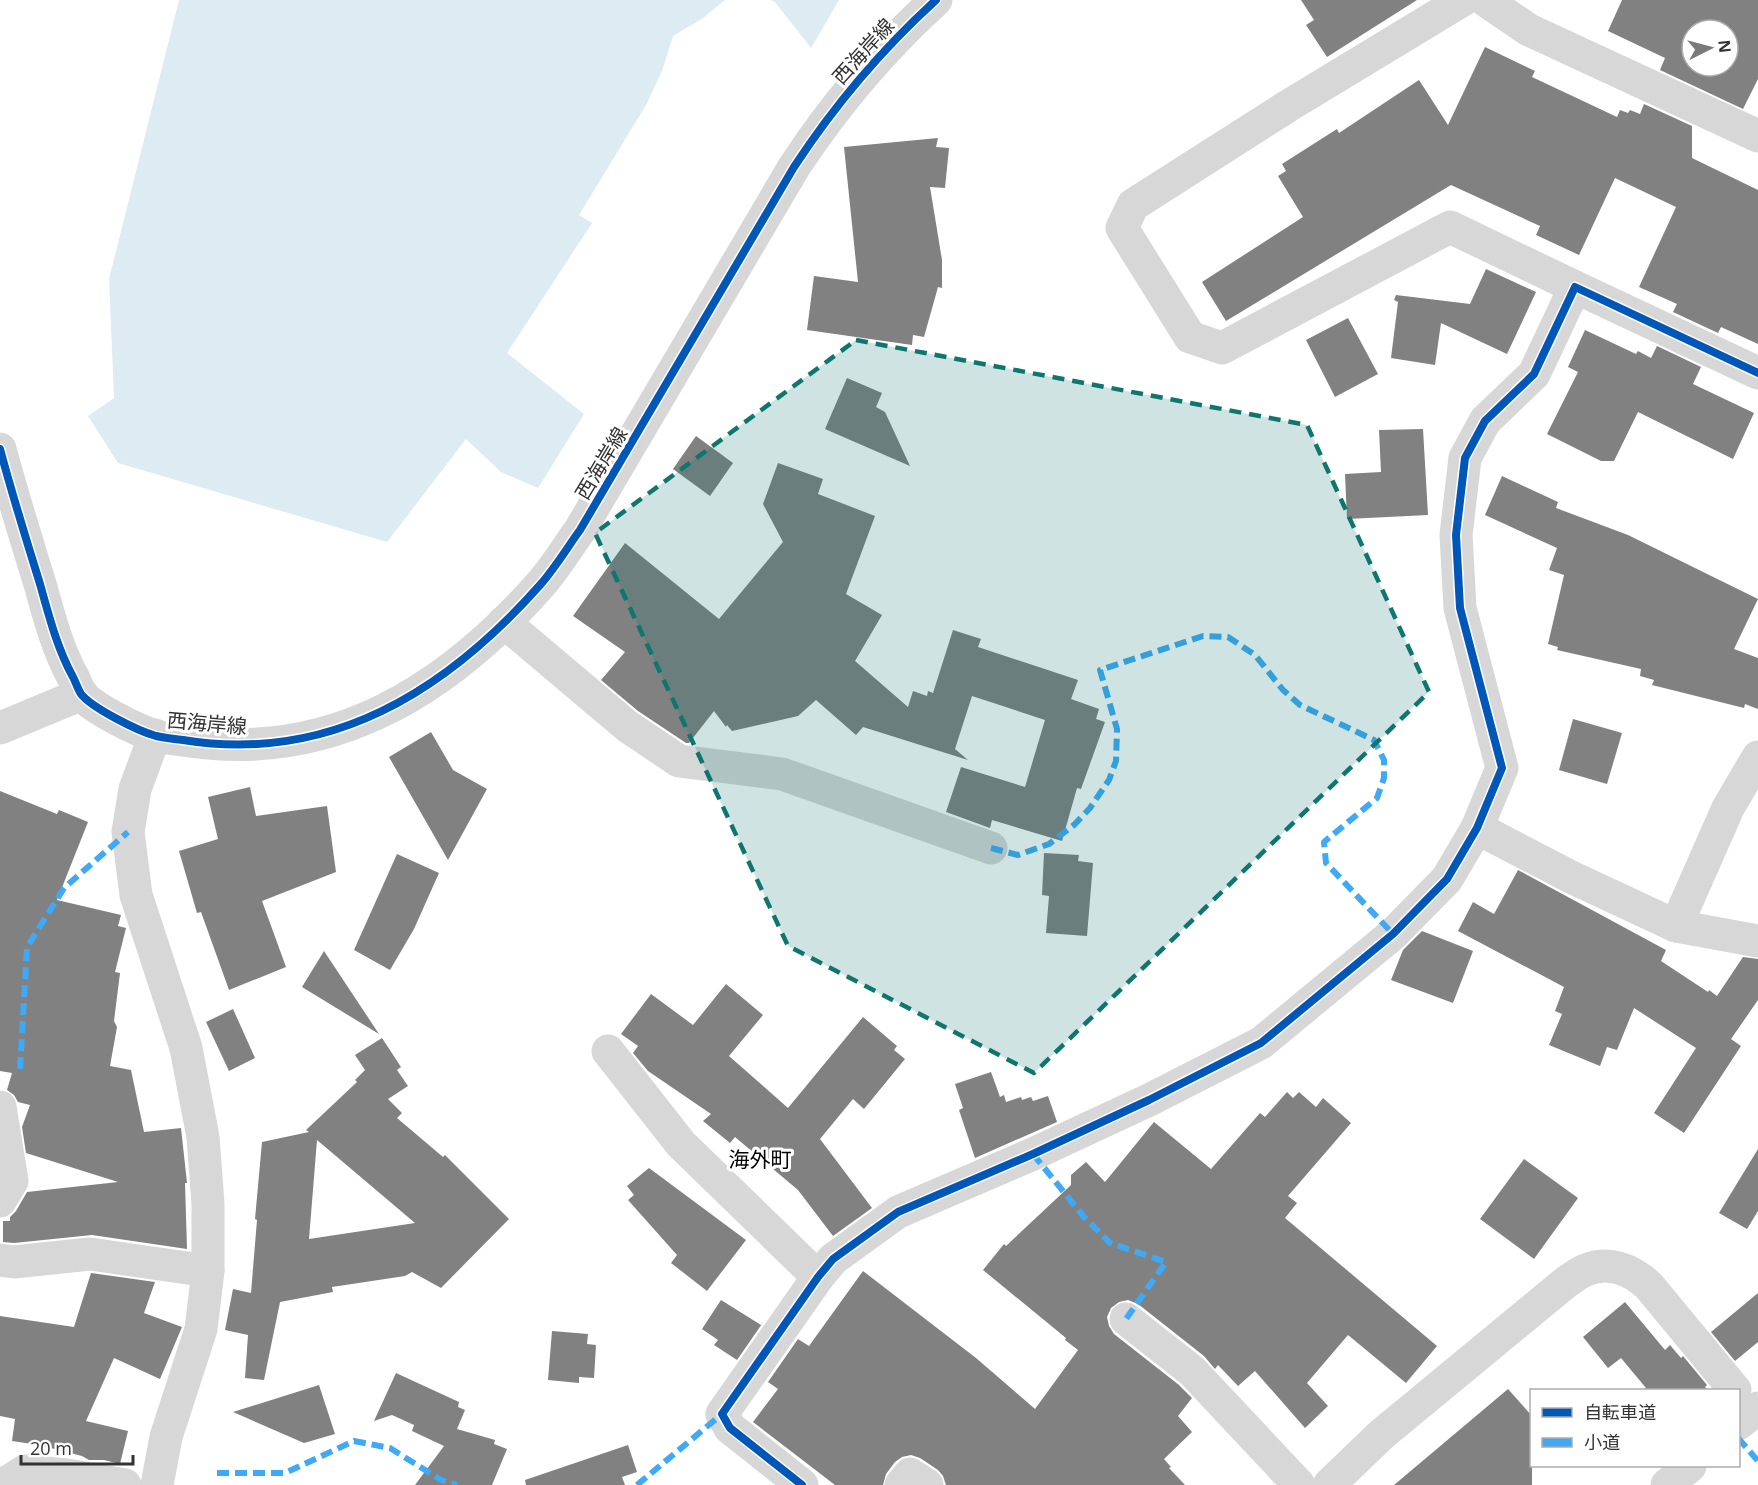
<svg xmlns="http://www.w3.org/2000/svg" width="1758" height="1485" font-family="'Open Sans','Noto Sans JP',sans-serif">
  <rect width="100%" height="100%" fill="#fff"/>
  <g fill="#ddebf3">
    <polygon points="179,0 725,0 703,18 673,36 662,71 646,105 579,215 592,223 507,353 584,414 538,488 501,472 466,439 387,542 118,463 88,416 114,398 109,279"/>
    <polygon points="770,0 839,0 811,48 775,2"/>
  </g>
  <g fill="#818181" fill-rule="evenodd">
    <polygon points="1301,0 1417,0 1327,57 1306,25 1314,20"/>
    <path d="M1622,0H1758V79L1743,109L1660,70L1665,58L1608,31ZM1692,30H1728V66H1692Z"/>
    <polygon points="1485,47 1535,71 1532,77 1617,117 1620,110 1628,113 1630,110 1640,114 1644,104 1692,126 1692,158 1758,190 1758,344 1721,327 1718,333 1673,312 1677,304 1639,287 1676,207 1615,178 1579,255 1536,235 1540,226 1451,185 1226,321 1202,282 1303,217 1278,176 1286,171 1282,164 1337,129 1339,133 1419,80 1448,125"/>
    <polygon points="938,138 936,147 949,148 945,188 930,187 942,260 942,288 938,287 924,337 913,335 912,345 807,330 814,276 858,282 844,147"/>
    <polygon points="1486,269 1536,292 1507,354 1441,323 1435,365 1391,358 1398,302 1394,300 1396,295 1470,304"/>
    <polygon points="1348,318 1378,374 1335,397 1306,340"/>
    <polygon points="1585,330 1636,354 1638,351 1651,358 1657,346 1701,367 1693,384 1754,413 1733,459 1638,412 1614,461 1601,461 1547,434 1578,372 1568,367"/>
    <polygon points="847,378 882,393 876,407 885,412 910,466 825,429"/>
    <polygon points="1423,429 1428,515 1347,519 1345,474 1381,472 1379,430"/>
    <polygon points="696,436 733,463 710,496 673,469"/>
    <polygon points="778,463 823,479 818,494 875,516 846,594 882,615 855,661 908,707 913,691 927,696 928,691 933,693 953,630 981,639 978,647 1078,680 1071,699 1099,709 1096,719 1105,722 1081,789 1077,788 1062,841 992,820 990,828 946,812 961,767 1025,787 1045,720 972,696 955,749 968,760 863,727 856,735 816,700 798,716 732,731 727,725 726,727 714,711 689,743 686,743 638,711 601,680 625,652 573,616 625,543 719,619 783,542 763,504"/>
    <polygon points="1502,476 1558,502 1556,508 1628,535 1758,599 1734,649 1758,658 1758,709 1745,704 1744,708 1652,685 1654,680 1640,676 1641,669 1557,650 1558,647 1548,644 1564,575 1549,570 1557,548 1485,515"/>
    <polygon points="1573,719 1622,733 1607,784 1559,770"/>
    <polygon points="431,732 453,770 487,789 448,860 389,757"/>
    <polygon points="250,787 256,816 327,806 336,872 262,901 286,967 229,990 201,912 197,913 179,851 218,839 208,797"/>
    <polygon points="0,791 57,814 59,810 88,822 57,900 121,915 118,926 126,928 115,972 120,973 114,1021 117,1027 110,1066 131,1070 144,1132 181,1128 187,1183 185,1183 187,1249 92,1235 14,1243 3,1242 3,1221 10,1221 10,1217 16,1211 27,1192 118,1182 26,1153 22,1127 30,1105 18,1102 14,1095 7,1090 12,1073 0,1071"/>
    <polygon points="1044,853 1079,855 1078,861 1093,863 1087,936 1046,933 1049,896 1042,895"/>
    <polygon points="397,854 439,873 414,929 390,970 354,950"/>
    <polygon points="1518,870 1666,950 1661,961 1708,992 1709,990 1717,996 1743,957 1758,959 1758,1000 1731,1039 1741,1046 1684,1133 1654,1113 1696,1048 1634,1008 1617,1050 1607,1047 1600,1066 1549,1045 1562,1014 1555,1011 1564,987 1458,931 1473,902 1494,914"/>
    <polygon points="1422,931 1473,951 1453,1003 1391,980 1403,950"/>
    <polygon points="324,951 379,1034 302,987"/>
    <polygon points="726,984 763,1015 729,1056 788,1108 863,1017 897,1046 894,1050 905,1059 864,1109 853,1099 820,1139 872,1208 833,1236 798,1190 735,1137 730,1143 703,1121 711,1114 648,1071 633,1053 638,1046 621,1034 651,994 693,1025"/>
    <polygon points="233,1009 255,1058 229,1071 206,1022"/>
    <path d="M382,1038L401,1067L397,1070L408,1086L388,1099L402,1113L397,1118L443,1157L445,1155L509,1219L441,1288L412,1272L405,1276L332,1287L333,1292L280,1302L264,1380L245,1378L248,1335L225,1330L233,1289L251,1293L257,1220L255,1219L262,1142L309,1132L306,1130L357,1082L355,1080L365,1070L355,1055ZM317,1140L415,1223L309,1239Z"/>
    <polygon points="991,1072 1000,1097 1004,1095 1006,1102 1021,1097 1022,1100 1031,1097 1033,1101 1048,1096 1057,1122 975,1158 959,1110 963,1108 955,1084"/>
    <polygon points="1287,1092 1293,1098 1299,1092 1316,1107 1323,1098 1351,1123 1288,1196 1297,1203 1285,1218 1437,1346 1406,1383 1348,1335 1307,1383 1328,1406 1305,1428 1255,1371 1238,1386 1218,1365 1215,1369 1204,1356 1138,1304 1128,1300 1119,1302 1111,1308 1107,1317 1109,1326 1114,1334 1179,1385 1192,1398 1178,1416 1192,1432 1164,1459 1171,1467 1169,1468 1185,1485 946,1485 943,1476 938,1470 920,1458 911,1455 902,1457 895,1462 886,1474 883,1485 835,1485 753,1422 778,1389 768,1382 798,1339 809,1346 863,1271 976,1358 1035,1409 1078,1350 1065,1340 1066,1338 983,1270 1004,1244 1006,1246 1071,1185 1071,1175 1086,1162 1105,1182 1154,1122 1211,1169 1260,1113 1265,1117"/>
    <polygon points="1758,1149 1758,1211 1747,1229 1719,1213"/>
    <polygon points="1524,1159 1578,1198 1534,1259 1480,1219"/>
    <polygon points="649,1168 746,1240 707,1291 671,1263 677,1255 628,1200 634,1195 627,1186"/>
    <polygon points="91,1273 155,1282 144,1313 182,1327 160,1379 114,1358 86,1421 128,1431 120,1464 104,1460 89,1460 82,1456 39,1445 12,1441 15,1419 0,1416 0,1316 74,1327"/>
    <polygon points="1758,1293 1758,1342 1735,1361 1711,1332"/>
    <polygon points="721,1300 761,1325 766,1318 737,1360 714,1345 718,1340 702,1329"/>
    <polygon points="1625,1302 1665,1350 1670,1345 1681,1358 1683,1356 1707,1385 1705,1387 1708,1390 1642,1390 1646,1388 1621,1358 1608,1368 1583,1337"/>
    <polygon points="552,1331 588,1334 587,1344 596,1345 594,1378 579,1377 579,1383 548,1380"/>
    <polygon points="396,1373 459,1402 458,1407 465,1410 457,1429 495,1440 494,1444 507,1449 492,1485 415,1485 444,1446 412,1431 414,1425 392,1415 374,1421"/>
    <polygon points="319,1385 335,1434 304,1443 233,1412"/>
    <polygon points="1508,1389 1532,1416 1532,1485 1394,1485"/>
    <polygon points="628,1445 637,1472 622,1477 625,1485 526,1485 525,1480"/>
  </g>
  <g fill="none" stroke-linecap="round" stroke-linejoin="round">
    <g stroke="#d7d7d7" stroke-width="33">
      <polyline points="1463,0 1288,106 1133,205 1122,228 1190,337 1222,348 1450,227 1575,287"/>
      <polyline points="1485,0 1529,30 1758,136"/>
      <path d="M0,449C12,494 26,539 40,584C49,616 57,648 73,677C76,683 78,689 81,694C92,708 138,731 156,736C165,738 174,739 183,740C330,764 446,691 540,585C555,568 567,548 580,530L794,167C834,106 881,50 936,0"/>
      <polyline points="504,622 627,726 679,761 782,774 991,848"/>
      <polyline points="0,728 82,694"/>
      <polyline points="155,735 135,789 128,832 136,895 186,1048 203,1137 208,1204 208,1271 201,1329 166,1437 157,1485"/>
      <polyline points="1477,828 1571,877 1676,926 1758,941"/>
      <polyline points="1676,926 1728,808 1758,757"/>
      <polyline points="608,1051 681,1144 818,1277"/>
      <polyline points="0,1107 12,1181 0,1201"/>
      <polyline points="0,1260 14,1262 90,1254 208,1271"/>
      <polyline points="1126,1319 1192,1371 1299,1485"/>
      <polyline points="1738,1424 1758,1408"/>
      <polyline points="0,1483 6,1483 25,1471 67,1475 125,1485"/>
      <polyline points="802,1485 730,1428 722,1414 818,1277 833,1259 898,1212 1033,1154 1149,1100 1261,1043 1393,934 1447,879 1477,828 1502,768 1460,608 1456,535 1465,458 1485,421 1534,374 1575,287 1758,373"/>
      <polyline points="901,1485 910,1474 927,1485"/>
      <path d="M1329,1485L1381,1435L1565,1283C1571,1279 1578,1273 1586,1270C1609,1260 1632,1270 1649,1286L1735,1390"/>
      <polyline points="1667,1485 1690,1466"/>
    </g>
    <g stroke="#3fa9f5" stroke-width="6" stroke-dasharray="12 6" stroke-linecap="butt">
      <polyline points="991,848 1018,855 1049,844 1074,825 1090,808 1109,780 1116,761 1117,729 1100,670 1203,636 1228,637 1255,655 1283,690 1300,705 1374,740 1384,760 1384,778 1377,798 1324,842 1326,863 1393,934"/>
      <polyline points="20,1069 27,947 64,888 128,832"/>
      <polyline points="1033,1154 1084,1217 1110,1243 1166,1262 1126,1319"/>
      <polyline points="1738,1438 1758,1461"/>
      <polyline points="217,1473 285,1473 354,1441 390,1448 441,1480 457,1485"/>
      <polyline points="637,1485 722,1414"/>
    </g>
    <g stroke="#fff" stroke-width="11">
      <g id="cycleway">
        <path d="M0,449C12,494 26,539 40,584C49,616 57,648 73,677C76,683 78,689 81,694C92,708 138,731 156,736C165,738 174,739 183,740C330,764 446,691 540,585C555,568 567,548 580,530L794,167C834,106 881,50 936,0"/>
        <polyline points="802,1485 730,1428 722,1414 818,1277 833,1259 898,1212 1033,1154 1149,1100 1261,1043 1393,934 1447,879 1477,828 1502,768 1460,608 1456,535 1465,458 1485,421 1534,374 1575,287 1758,373"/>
      </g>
    </g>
    <use href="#cycleway" stroke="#0057b8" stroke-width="8"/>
  </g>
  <path fill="#0f766e" fill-opacity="0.2" stroke="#0f766e" stroke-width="4.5" stroke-dasharray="12 8" stroke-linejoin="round" d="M856,340L1307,425L1429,692L1034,1073L788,946L595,533Z"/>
  <g text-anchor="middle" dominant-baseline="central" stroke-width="6" stroke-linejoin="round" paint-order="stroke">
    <g font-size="20" fill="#333" stroke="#fff">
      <text transform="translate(863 51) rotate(-48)">西海岸線</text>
      <text transform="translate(601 463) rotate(-59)">西海岸線</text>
      <text transform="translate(207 723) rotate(5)">西海岸線</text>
    </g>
    <g font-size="21" fill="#000" stroke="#fff">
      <text x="760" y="1159">海外町</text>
    </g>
  </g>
  <rect x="1530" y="1389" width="210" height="78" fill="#ffffff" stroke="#adadad" stroke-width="1.5"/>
  <rect x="1542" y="1408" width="30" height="9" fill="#0057b8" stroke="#adadad" stroke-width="1.5"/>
  <text x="1584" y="1419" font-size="18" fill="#333333">自転車道</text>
  <rect x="1542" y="1438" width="30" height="9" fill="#3fa9f5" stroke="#adadad" stroke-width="1.5"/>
  <text x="1584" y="1449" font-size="18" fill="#333333">小道</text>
  <g transform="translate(1710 48) rotate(84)"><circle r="28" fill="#ffffff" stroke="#adadad" stroke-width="1.5"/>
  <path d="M0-4.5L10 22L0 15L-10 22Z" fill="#7a7a7a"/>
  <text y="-9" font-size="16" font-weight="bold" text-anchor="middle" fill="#333333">N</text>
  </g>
  <path d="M21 1455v9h112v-9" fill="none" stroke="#333333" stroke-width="3"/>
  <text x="30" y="1455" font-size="18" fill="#333333" stroke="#ffffff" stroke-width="4.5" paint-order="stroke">20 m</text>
</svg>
